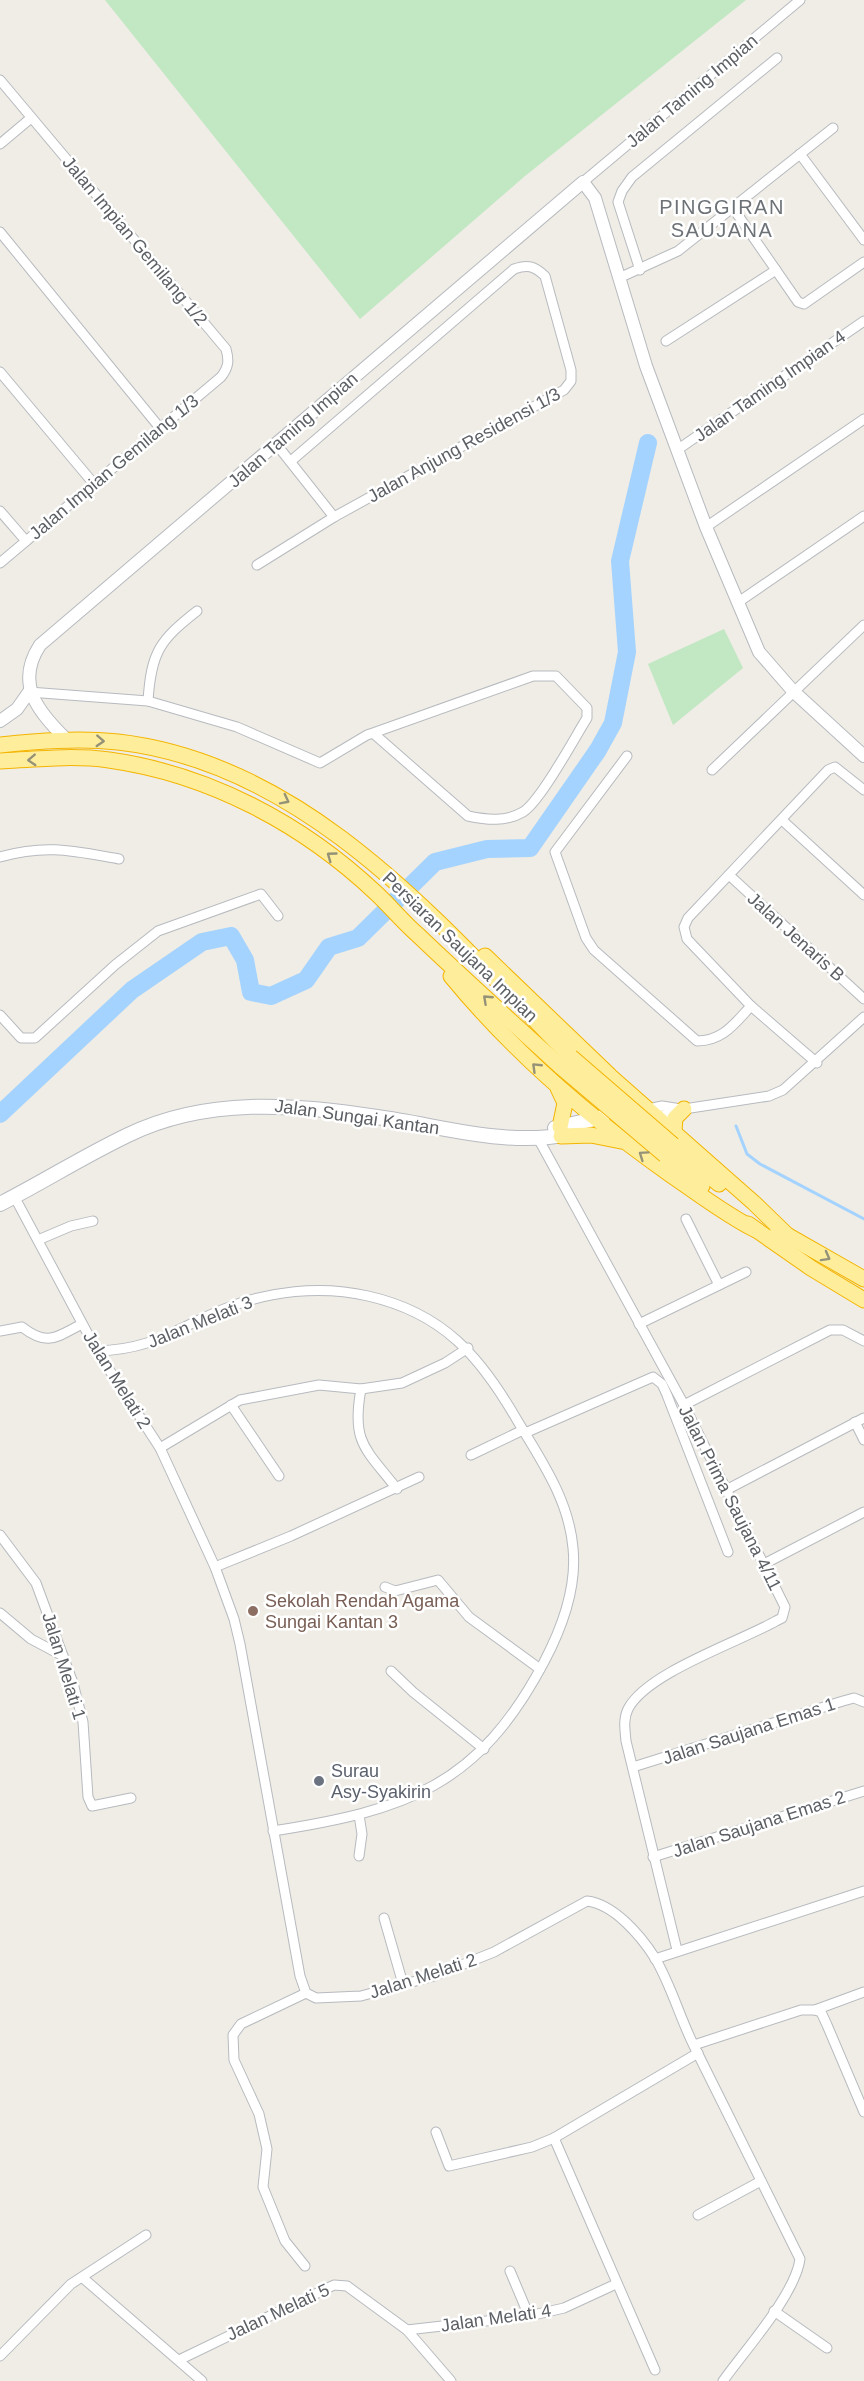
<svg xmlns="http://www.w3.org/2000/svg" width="864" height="2381" font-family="Helvetica,sans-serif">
  <rect width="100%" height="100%" fill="#efede5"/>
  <g fill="#c1e7c3">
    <polygon points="105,0 746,0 525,176 360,319"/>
    <polygon points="724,629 743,668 673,725 648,664"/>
  </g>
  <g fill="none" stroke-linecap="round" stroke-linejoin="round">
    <polyline stroke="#a5d3ff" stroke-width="3" points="736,1126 747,1154 760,1164 864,1219"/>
    <polyline stroke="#a5d3ff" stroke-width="18" points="0,1114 132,990 202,942 231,936 245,960 251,992 271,996 306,980 329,947 358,938 435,862 487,849 530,848 598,750 613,723 627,652 620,561 648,443"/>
    <g stroke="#b7babf" stroke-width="11">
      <g id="minor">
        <path d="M0,80L226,349C229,360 229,367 221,377L0,563"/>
        <polyline points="0,144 31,118"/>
        <polyline points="800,154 864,240"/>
        <polyline points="583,182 800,0"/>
        <polyline points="733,208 798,302 804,304 864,262"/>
        <polyline points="0,232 160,428"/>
        <polyline points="640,270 618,202 622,191 632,177 777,58"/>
        <polyline points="619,278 678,251 833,128"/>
        <polyline points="666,341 776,270"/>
        <polyline points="0,372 94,484"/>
        <polyline points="277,445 334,517"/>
        <polyline points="677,450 864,321"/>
        <polyline points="0,511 26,541"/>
        <polyline points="706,527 864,419"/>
        <path d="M257,565L334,517L564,390L571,381V370L545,276C534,266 528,264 514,269L291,461"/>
        <polyline points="737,603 864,516"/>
        <path d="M29,692L148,701L237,727L320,763L367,735L373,733L533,676H556L587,708V718C575,737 540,802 523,812C506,822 487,820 468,816L373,733"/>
        <path d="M148,701C151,652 160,640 197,611"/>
        <path d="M627,756L555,852L586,938L594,950L697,1041C723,1041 735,1023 751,1006"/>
        <polyline points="712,770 864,625"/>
        <polyline points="782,820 864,895"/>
        <path d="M0,857C47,844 73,851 119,859"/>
        <polyline points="729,875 864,999"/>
        <polyline points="0,1015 21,1038 35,1038 115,965 158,931 261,894 278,916"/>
        <polyline points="817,1063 751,1006 687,939 684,927 688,918 828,770 835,767 864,790"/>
        <polyline points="648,1109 662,1106 681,1109"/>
        <polyline points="658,1117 684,1109 769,1096 783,1090 864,1017"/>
        <path d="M539,1140L684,1405L785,1607L782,1618L776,1621C739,1642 646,1673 628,1709C623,1719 625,1730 626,1741L677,1950"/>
        <path d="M14,1196L97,1351L160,1448L215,1567L234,1619L240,1644L300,1976L306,1993L316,1998L361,1996L434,1976L494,1952L587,1901C614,1904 641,1936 655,1958C671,1985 680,2018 694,2046C730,2117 765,2188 800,2259C795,2295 745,2350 723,2381"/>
        <polyline points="686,1219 719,1285"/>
        <polyline points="38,1240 71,1226 93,1221"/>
        <polyline points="639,1324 746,1272"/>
        <path d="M0,1331L22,1327C48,1347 56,1337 82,1324"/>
        <path d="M97,1351C155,1349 174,1329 224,1309C269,1291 320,1285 368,1296C443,1313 480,1356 517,1420C541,1460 569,1500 573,1548C577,1587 562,1628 544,1662C478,1787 406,1810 273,1831"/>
        <path d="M361,1389C351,1443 366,1449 397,1489"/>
        <polyline points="231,1405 279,1476"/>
        <polyline points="684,1405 830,1330 843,1330 864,1341"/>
        <polyline points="855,1422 864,1440"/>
        <polyline points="525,1433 653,1377 662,1384 667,1395 728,1552"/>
        <polyline points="160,1448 240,1400 319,1385 361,1389 402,1383 445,1363 468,1348"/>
        <polyline points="471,1455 523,1430"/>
        <polyline points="726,1490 864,1418"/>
        <polyline points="0,1535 36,1583 73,1683 83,1722 88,1797 92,1806 131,1798"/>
        <polyline points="764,1564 864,1512"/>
        <polyline points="215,1567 291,1536 419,1477"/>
        <polyline points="385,1587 395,1591 438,1580 469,1617 540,1669"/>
        <polyline points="0,1613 31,1639 63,1656"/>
        <polyline points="391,1671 413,1692 484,1749"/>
        <polyline points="633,1767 843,1701 854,1698 864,1702"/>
        <polyline points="359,1856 362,1834 359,1815"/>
        <polyline points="653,1857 864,1791"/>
        <polyline points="384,1918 403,1984"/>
        <polyline points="655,1959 864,1891"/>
        <polyline points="815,2010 821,2012 827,2025 864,2112"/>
        <polyline points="694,2045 801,2010 815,2010 864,1992"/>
        <polyline points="436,2132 449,2166 532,2147 554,2138 698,2053"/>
        <polyline points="554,2138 655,2370"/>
        <polyline points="698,2215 761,2181"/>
        <polyline points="305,2266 285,2241 263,2187 267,2149 259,2114 234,2060 233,2035 241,2024 306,1993"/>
        <polyline points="510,2271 529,2316"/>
        <polyline points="83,2278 202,2381"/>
        <polyline points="774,2311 827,2348"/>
        <polyline points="407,2330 529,2316 564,2308 616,2284"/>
        <polyline points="0,2356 71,2284 146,2235"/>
        <polyline points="179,2360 334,2285 347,2286 407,2330 451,2381"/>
      </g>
    </g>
    <g stroke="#b7babf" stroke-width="14">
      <g id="tertiary">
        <polyline points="0,721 17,709 29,692"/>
        <path d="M66,739C37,711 15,683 40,645L583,182L595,198L646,366L706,527L759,652L793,691L864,756"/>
      </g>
    </g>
    <g stroke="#b8bbc1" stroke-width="16">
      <g id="secondary">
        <polyline points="555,1128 603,1117"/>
        <path d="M0,1204C43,1182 84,1156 128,1135C206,1097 295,1104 377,1117C442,1126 505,1147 570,1134"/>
      </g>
    </g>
    <g stroke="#f4b400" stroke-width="17">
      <g id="trunk">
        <path d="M0,745C39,741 78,738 118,742C310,764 444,929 571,1057"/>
        <path d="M0,761C36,759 73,755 109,760C209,774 303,824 376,893C391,907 403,922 418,935C465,980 513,1023 561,1067"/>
        <polyline points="485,956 610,1076 754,1203 787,1235"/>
        <path d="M451,976C514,1053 590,1118 671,1175C699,1194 726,1215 756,1230"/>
        <polyline points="558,1088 565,1103 560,1127"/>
        <polyline points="674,1131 675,1118 684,1109"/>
        <polyline points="561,1136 591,1135 621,1141"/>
        <polyline points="673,1145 719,1184"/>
        <polyline points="665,1155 702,1186"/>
        <polyline points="748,1224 811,1268 864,1300"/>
        <polyline points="778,1230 864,1279"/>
      </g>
    </g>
    <use href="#minor" stroke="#fff" stroke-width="9"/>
    <use href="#tertiary" stroke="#fff" stroke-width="12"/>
    <use href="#secondary" stroke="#fff" stroke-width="14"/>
    <use href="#trunk" stroke="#feee9c" stroke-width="15"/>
    <g stroke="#f4b400" stroke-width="17" stroke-linecap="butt">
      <g id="trunk-bridge">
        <polyline points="571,1057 673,1145"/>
        <polyline points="561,1067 665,1155"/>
      </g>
    </g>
    <use href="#trunk-bridge" stroke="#feee9c" stroke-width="15"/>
  </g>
  <defs><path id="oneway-chevron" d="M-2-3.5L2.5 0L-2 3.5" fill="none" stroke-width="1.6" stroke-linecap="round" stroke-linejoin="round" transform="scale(1.5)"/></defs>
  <g stroke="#959278">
    <use href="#oneway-chevron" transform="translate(100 741) rotate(3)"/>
    <use href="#oneway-chevron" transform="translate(32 760) rotate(177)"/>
    <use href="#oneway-chevron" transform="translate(285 800) rotate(27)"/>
    <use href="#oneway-chevron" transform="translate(331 856) rotate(-144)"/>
    <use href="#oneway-chevron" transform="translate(487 999) rotate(-137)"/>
    <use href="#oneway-chevron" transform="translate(536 1067) rotate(-136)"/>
    <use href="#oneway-chevron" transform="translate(643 1155) rotate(-145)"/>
    <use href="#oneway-chevron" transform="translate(826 1257) rotate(29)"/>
  </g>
  <circle fill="#8d6e63" stroke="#fff" stroke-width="2" cx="253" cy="1611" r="6"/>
  <circle fill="#6b7280" stroke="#fff" stroke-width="2" cx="319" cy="1781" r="6"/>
  <g text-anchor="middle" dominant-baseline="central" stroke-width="5" stroke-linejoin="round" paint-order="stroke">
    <g font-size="18" fill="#5c6065" stroke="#fff">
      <text transform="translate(692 91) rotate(-40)">Jalan Taming Impian</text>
      <text transform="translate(135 241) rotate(50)">Jalan Impian Gemilang 1/2</text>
      <text transform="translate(770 386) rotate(-35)">Jalan Taming Impian 4</text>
      <text transform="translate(293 430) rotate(-41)">Jalan Taming Impian</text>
      <text transform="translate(464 445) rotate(-29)">Jalan Anjung Residensi 1/3</text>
      <text transform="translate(114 467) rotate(-40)">Jalan Impian Gemilang 1/3</text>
      <text transform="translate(796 937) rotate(42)">Jalan Jenaris B</text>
      <text transform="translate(460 947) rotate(44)">Persiaran Saujana Impian</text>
      <text transform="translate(357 1117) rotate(8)">Jalan Sungai Kantan</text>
      <text transform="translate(200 1322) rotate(-22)">Jalan Melati 3</text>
      <text transform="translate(117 1380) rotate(58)">Jalan Melati 2</text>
      <text transform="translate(730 1498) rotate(63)">Jalan Prima Saujana 4/11</text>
      <text transform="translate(64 1666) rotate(73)">Jalan Melati 1</text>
      <text transform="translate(749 1731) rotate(-18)">Jalan Saujana Emas 1</text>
      <text transform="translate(759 1824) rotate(-18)">Jalan Saujana Emas 2</text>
      <text transform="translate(423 1976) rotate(-18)">Jalan Melati 2</text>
      <text transform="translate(278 2312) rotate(-25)">Jalan Melati 5</text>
      <text transform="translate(496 2318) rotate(-8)">Jalan Melati 4</text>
    </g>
    <g font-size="18" fill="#785e54" stroke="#fff" text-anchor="start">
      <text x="265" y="1601">Sekolah Rendah Agama<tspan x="265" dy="21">Sungai Kantan 3</tspan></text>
    </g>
    <g font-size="18" fill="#5b616d" stroke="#fff" text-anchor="start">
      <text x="331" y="1771">Surau<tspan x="331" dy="21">Asy-Syakirin</tspan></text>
    </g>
    <g font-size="20" letter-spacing="1.5" fill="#6d7277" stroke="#fff">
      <text x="722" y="207">PINGGIRAN<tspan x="722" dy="23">SAUJANA</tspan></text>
    </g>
  </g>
</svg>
